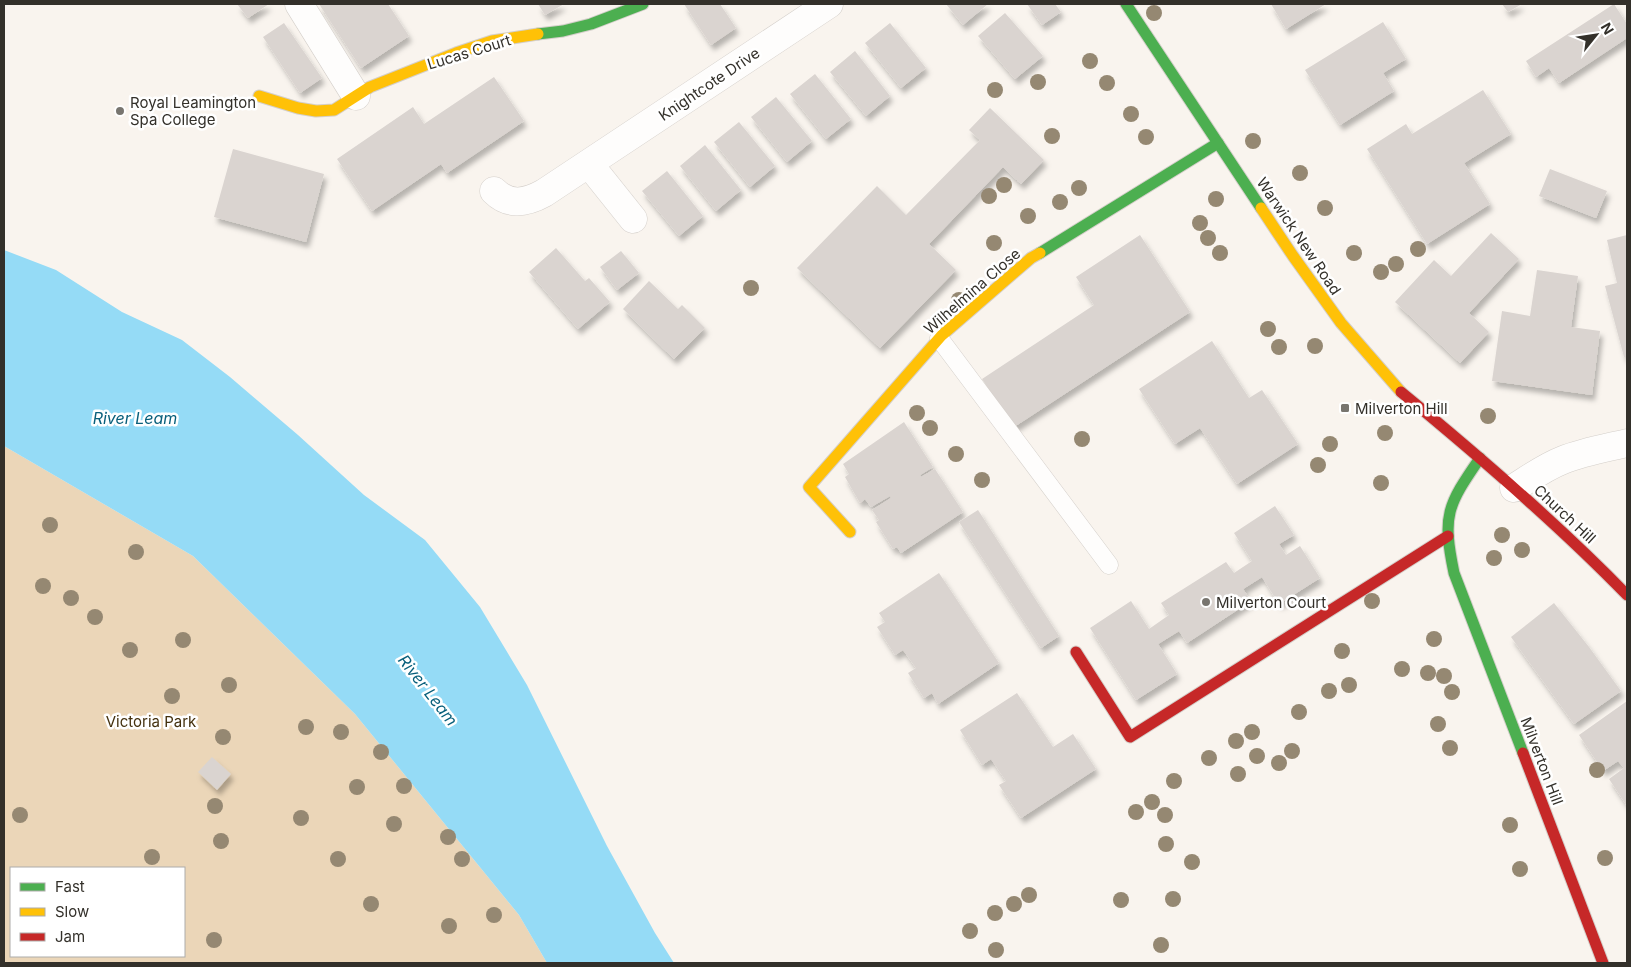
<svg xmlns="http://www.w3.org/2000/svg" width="1631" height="967" font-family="Inter,sans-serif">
  <defs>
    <filter id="shadow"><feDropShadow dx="3" dy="5.5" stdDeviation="2.5" flood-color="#0004"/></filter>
  </defs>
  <rect width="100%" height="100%" fill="#f9f4ee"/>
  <path fill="#ebd6b8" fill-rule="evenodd" d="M4,446L193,556L355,714L519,915L547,963H4ZM11,868H184V956H11Z"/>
  <polygon fill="#95dbf6" points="4,250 56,270 122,312 182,340 230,377 298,435 364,495 425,540 480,607 527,685 607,846 655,933 674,963 547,963 519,915 355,714 193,556 4,446"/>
  <g fill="#dad4d0" filter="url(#shadow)">
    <polygon points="237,4 269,4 248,18"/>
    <polygon points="319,4 388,4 409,36 361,68"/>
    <polygon points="538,4 564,4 545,15"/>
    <polygon points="684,4 720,4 736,28 711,45"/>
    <polygon points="946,4 988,4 963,25"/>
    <polygon points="1027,4 1055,4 1061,12 1042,25"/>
    <polygon points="1271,4 1326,4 1286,29"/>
    <polygon points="1502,4 1522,4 1508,12"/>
    <polygon points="1614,4 1627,24 1627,38 1559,83 1549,68 1536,77 1526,61"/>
    <polygon points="1005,13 1043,56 1015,79 978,36"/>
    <polygon points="1383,22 1406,59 1383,73 1394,91 1340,125 1305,70"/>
    <polygon points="284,23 322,78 300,93 263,37"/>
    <polygon points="890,23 926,68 901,88 865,43"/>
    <polygon points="855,51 890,96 866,116 830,72"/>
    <polygon points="815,74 851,119 826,139 790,94"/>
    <polygon points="494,77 524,121 447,173 441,164 372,211 337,159 413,107 424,124"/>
    <polygon points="1483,90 1511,134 1464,163 1490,204 1427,244 1367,149 1406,124 1412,134"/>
    <polygon points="776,97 812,141 787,162 751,117"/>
    <polygon points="990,108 1044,160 1021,184 1003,167 929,244 956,270 880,348 797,268 877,186 906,215 980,140 969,130"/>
    <polygon points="739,122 775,166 750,187 714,142"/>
    <polygon points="705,145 741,190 716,211 680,166"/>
    <polygon points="233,149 324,174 306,242 214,217"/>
    <polygon points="1550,169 1607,191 1596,218 1539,196"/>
    <polygon points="667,171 703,216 679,236 642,191"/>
    <polygon points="1491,233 1519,259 1469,313 1489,332 1460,363 1395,302 1434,260 1451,276"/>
    <polygon points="1140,235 1190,312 1014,427 982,379 1094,305 1076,277"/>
    <polygon points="1627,235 1627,357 1624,357 1605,286 1617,283 1607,240"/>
    <polygon points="556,248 585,281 589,278 610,302 578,329 529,272"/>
    <polygon points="621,251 639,273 617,290 600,267"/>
    <polygon points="1537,270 1578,276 1571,327 1600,331 1592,395 1492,381 1502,311 1530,316"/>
    <polygon points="649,281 678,309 682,305 705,328 674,359 623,309"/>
    <polygon points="1212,341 1249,398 1262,390 1298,444 1237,484 1200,428 1175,444 1139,389"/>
    <polygon points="904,422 933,467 920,475 921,477 935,469 963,512 901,553 897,547 893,549 876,522 879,520 872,510 891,498 890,496 871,507 865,499 860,503 845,477 849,474 843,464"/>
    <polygon points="1275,506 1294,535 1279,544 1286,555 1300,546 1320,578 1279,604 1262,577 1243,589 1251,601 1187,643 1179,631 1158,644 1177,674 1136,700 1090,628 1131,601 1149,629 1169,615 1161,603 1226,562 1234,573 1252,561 1234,533"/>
    <polygon points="978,510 1059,636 1041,648 959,522"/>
    <polygon points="939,573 999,663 938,704 932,693 924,698 908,673 916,668 903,650 895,655 877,627 885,622 879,613"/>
    <polygon points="1554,603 1589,647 1621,691 1574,724 1511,637"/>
    <polygon points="1017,693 1053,747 1073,734 1096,769 1021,818 999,785 1006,781 991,759 982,765 960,730"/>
    <polygon points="1627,701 1627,806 1609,779 1624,768 1618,761 1603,771 1579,735"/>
    <polygon points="212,757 231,774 217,790 198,772"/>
  </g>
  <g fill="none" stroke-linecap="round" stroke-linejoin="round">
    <g stroke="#d4cfca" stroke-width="19">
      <polyline id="lane" points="939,338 1109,565"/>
    </g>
    <g stroke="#d4cfca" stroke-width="29">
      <g id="street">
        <polyline points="299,4 356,96"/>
        <polyline points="589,164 633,219"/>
        <path d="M494,191C509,206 526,203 544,193L829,4"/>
        <path d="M1514,488C1530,478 1545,467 1563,460C1583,452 1606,448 1627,443"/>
      </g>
    </g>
    <g stroke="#d4cfca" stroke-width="13">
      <g id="fast">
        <polyline points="1126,4 1261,208"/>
        <polyline points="538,34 563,31 591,24 643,4"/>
        <polyline points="1040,253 1218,143"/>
        <path d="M1480,458C1447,506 1442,515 1454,573L1523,753"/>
      </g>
    </g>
    <g stroke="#d4cfca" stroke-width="13">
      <g id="slow">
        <polyline points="259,96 298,108 316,111 334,110 370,87 456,53 492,41 538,34"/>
        <polyline points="1261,208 1293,256 1341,323 1401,392"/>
        <polyline points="850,532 809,487 942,335 1031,258 1040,253"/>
      </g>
    </g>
    <g stroke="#d4cfca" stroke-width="13">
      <g id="jam">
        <path d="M1401,392C1479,456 1556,522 1627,595"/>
        <polyline points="1076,652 1130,737 1448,536"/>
        <polyline points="1523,753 1603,963"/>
      </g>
    </g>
    <use href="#lane" stroke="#fefdfc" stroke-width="18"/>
    <use href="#street" stroke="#fefdfc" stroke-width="28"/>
    <use href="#fast" stroke="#4caf50" stroke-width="11"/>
    <use href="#slow" stroke="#ffc107" stroke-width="11"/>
    <use href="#jam" stroke="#c62828" stroke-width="11"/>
  </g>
  <g fill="#958872">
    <circle cx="1154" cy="13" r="8"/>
    <circle cx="1090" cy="61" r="8"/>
    <circle cx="1038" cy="82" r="8"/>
    <circle cx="1107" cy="83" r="8"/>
    <circle cx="995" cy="90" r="8"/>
    <circle cx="1131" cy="114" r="8"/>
    <circle cx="1052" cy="136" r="8"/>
    <circle cx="1146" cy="137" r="8"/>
    <circle cx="1253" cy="141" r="8"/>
    <circle cx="1300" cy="173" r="8"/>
    <circle cx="1004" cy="185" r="8"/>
    <circle cx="1079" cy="188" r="8"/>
    <circle cx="989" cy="196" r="8"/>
    <circle cx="1216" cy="199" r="8"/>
    <circle cx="1060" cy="202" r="8"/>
    <circle cx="1325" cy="208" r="8"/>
    <circle cx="1028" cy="216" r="8"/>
    <circle cx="1200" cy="223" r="8"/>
    <circle cx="1208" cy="238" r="8"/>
    <circle cx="994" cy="243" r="8"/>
    <circle cx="1418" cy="249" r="8"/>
    <circle cx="1220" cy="253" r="8"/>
    <circle cx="1354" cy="253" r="8"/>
    <circle cx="1396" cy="264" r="8"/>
    <circle cx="1381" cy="272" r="8"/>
    <circle cx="751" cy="288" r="8"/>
    <circle cx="959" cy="300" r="8"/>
    <circle cx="1268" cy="329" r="8"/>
    <circle cx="1315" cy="346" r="8"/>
    <circle cx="1279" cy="347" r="8"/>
    <circle cx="917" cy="413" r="8"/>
    <circle cx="1488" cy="416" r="8"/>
    <circle cx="930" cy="428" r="8"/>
    <circle cx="1385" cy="433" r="8"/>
    <circle cx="1082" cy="439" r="8"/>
    <circle cx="1330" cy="444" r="8"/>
    <circle cx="956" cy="454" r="8"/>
    <circle cx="1318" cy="465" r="8"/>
    <circle cx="982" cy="480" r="8"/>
    <circle cx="1381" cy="483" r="8"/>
    <circle cx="50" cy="525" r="8"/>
    <circle cx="1502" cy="535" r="8"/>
    <circle cx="1522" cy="550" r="8"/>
    <circle cx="136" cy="552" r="8"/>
    <circle cx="1494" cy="558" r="8"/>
    <circle cx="43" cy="586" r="8"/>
    <circle cx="71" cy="598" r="8"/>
    <circle cx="1372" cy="601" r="8"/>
    <circle cx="95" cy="617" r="8"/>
    <circle cx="1434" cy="639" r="8"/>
    <circle cx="183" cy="640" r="8"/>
    <circle cx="130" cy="650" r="8"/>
    <circle cx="1342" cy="651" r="8"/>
    <circle cx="1402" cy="669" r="8"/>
    <circle cx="1428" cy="673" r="8"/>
    <circle cx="1444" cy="676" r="8"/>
    <circle cx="229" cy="685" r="8"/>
    <circle cx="1349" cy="685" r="8"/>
    <circle cx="1329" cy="691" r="8"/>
    <circle cx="1452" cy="692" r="8"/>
    <circle cx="172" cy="696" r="8"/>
    <circle cx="1299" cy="712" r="8"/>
    <circle cx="1438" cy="724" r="8"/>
    <circle cx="306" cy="727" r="8"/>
    <circle cx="341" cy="732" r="8"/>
    <circle cx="1252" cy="732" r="8"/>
    <circle cx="223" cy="737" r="8"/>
    <circle cx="1236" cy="741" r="8"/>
    <circle cx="1450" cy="748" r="8"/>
    <circle cx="1292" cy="751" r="8"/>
    <circle cx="381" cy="752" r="8"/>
    <circle cx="1257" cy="756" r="8"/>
    <circle cx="1209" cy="758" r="8"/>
    <circle cx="1279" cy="763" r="8"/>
    <circle cx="1597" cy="770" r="8"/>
    <circle cx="1238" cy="774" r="8"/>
    <circle cx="1174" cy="781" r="8"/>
    <circle cx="404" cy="786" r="8"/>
    <circle cx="357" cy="787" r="8"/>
    <circle cx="1152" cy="802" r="8"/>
    <circle cx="215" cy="806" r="8"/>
    <circle cx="1136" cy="812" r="8"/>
    <circle cx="20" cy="815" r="8"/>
    <circle cx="1165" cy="815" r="8"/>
    <circle cx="301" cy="818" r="8"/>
    <circle cx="394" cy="824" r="8"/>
    <circle cx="1510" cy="825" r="8"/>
    <circle cx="448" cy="837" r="8"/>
    <circle cx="221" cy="841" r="8"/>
    <circle cx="1166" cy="844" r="8"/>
    <circle cx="152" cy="857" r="8"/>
    <circle cx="1605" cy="858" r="8"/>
    <circle cx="338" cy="859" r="8"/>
    <circle cx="462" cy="859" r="8"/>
    <circle cx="1192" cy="862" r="8"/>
    <circle cx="1520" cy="869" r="8"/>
    <circle cx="1029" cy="895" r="8"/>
    <circle cx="1173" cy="899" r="8"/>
    <circle cx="1121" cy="900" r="8"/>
    <circle cx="371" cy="904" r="8"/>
    <circle cx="1014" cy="904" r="8"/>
    <circle cx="995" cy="913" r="8"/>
    <circle cx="494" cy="915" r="8"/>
    <circle cx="449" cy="926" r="8"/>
    <circle cx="970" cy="931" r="8"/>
    <circle cx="214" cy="940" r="8"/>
    <circle cx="1161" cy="945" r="8"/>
    <circle cx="996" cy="950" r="8"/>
  </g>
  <g fill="#78756f" stroke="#fff" stroke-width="2">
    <circle cx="120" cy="111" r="5"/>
    <rect x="1340" y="403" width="10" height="10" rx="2.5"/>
    <circle cx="1206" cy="602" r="5"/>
  </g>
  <g text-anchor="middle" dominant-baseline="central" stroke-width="5" stroke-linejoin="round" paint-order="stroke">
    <g font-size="15" fill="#33302a" stroke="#fff">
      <text transform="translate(469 52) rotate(-17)">Lucas Court</text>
      <text transform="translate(709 84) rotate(-34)">Knightcote Drive</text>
      <text transform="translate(1299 236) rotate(56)">Warwick New Road</text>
      <text transform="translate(972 291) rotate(-41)">Wilhelmina Close</text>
      <text transform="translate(1565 514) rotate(43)">Church Hill</text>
      <text transform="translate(1542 761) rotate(69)">Milverton Hill</text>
    </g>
    <g font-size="15" fill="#33302a" stroke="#fff" text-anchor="start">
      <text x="130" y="102">Royal Leamington<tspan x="130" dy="17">Spa College</tspan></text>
      <text x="1355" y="408">Milverton Hill</text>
      <text x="1216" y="602">Milverton Court</text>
    </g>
    <g font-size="15" fill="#43300d" stroke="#fff">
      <text x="151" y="721">Victoria Park</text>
    </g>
    <g font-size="16" font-style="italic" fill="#085f7b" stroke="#fff">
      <text x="135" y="418">River Leam</text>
      <text transform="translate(428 690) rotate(52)">River Leam</text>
    </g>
  </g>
  <rect width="1631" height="967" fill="none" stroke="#33302a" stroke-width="10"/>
  <rect x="10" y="867" width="175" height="90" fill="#ffffff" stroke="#adacaa"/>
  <rect x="20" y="883" width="25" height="8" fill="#4caf50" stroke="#adacaa"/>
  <text x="55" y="892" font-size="15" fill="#33302a">Fast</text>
  <rect x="20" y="908" width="25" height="8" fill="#ffc107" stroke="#adacaa"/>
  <text x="55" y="917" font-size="15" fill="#33302a">Slow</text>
  <rect x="20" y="933" width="25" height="8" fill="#c62828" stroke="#adacaa"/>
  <text x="55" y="942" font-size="15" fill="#33302a">Jam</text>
  <g transform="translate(1596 35) rotate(60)" stroke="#ffffff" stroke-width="4" paint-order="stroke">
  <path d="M0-4L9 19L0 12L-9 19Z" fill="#33302a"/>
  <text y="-8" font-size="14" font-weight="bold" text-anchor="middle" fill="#33302a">N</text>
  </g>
</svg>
